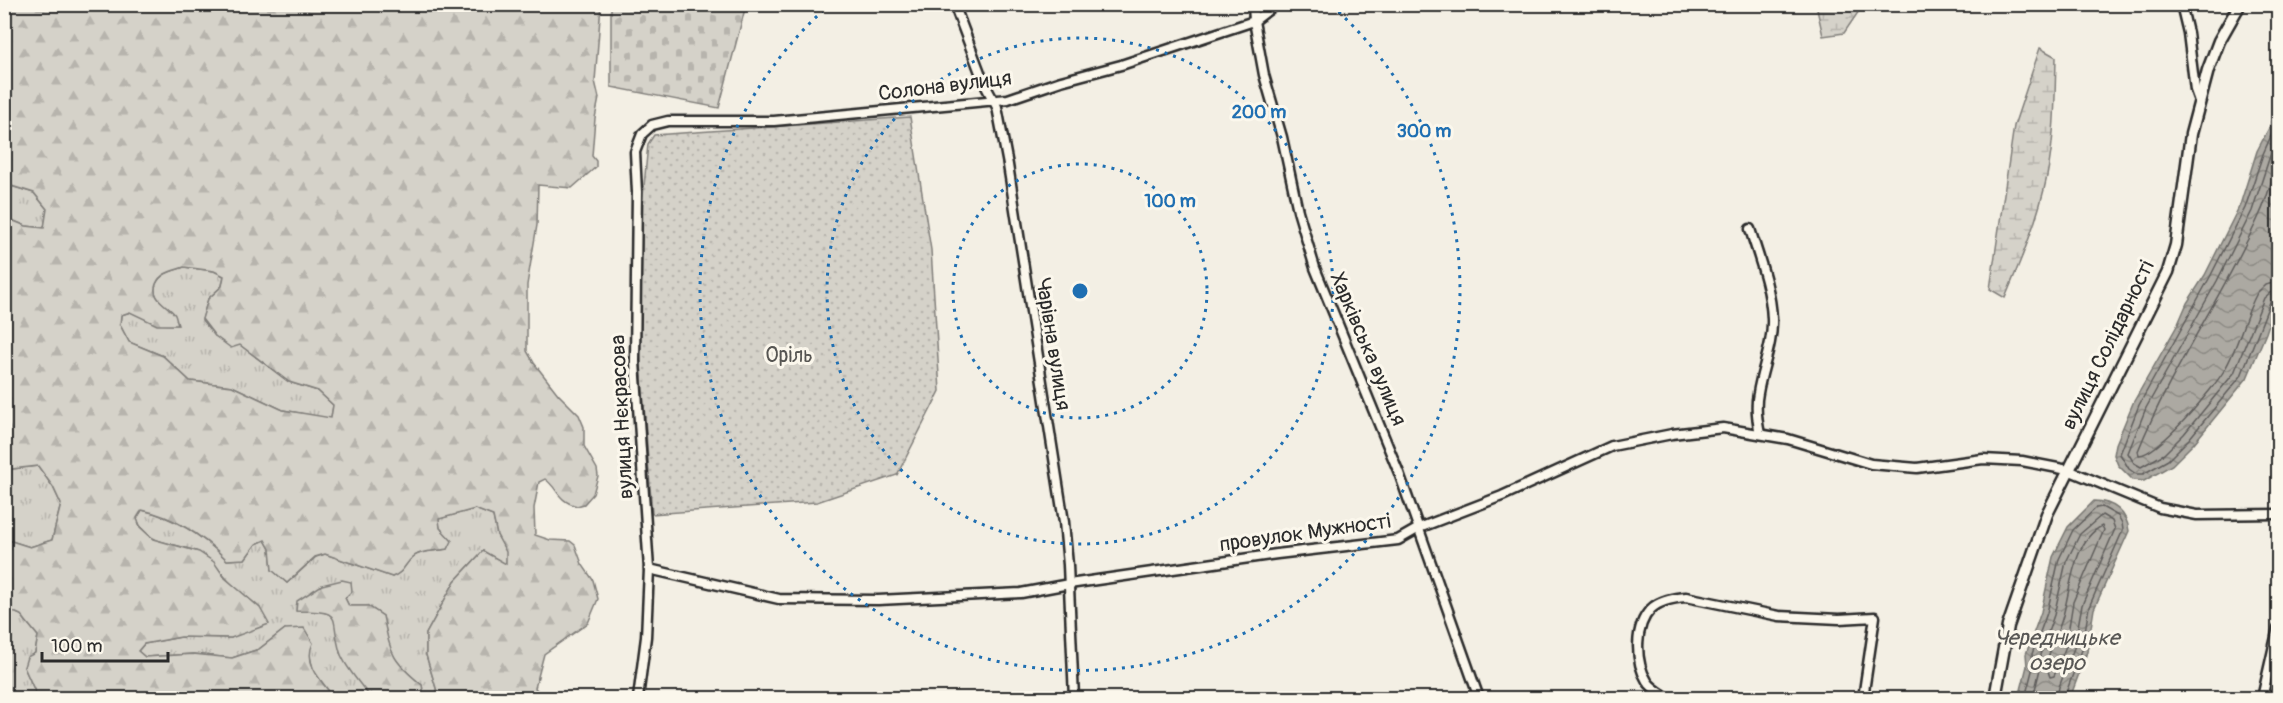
<svg xmlns="http://www.w3.org/2000/svg" width="2283" height="703" font-family="Pangolin,sans-serif">
  <defs>
    <pattern id="grass-tufts" width="24" height="20" patternUnits="userSpaceOnUse" patternTransform="scale(1.5)"><rect width="24" height="20" fill="#d5d2c9"/><path d="M3 7l-1-3M5 7V3M7 7l1-3M15 17l-1-3M17 17v-4M19 17l1-3" fill="none" stroke="#b7b4ad"/></pattern>
    <pattern id="forest-firs" width="22" height="20" patternUnits="userSpaceOnUse" patternTransform="scale(1.5)"><rect width="22" height="20" fill="#d5d2c9"/><path d="M5 1l3.5 6h-7zM16 11l3.5 6h-7z" fill="#b7b4ad"/></pattern>
    <pattern id="wetland-marsh" width="20" height="14" patternUnits="userSpaceOnUse" patternTransform="scale(1.5)"><rect width="20" height="14" fill="#d5d2c9"/><path d="M1 5h8M5 5V1M11 12h8M15 12V8" fill="none" stroke="#b7b4ad"/></pattern>
    <pattern id="cemetery-stones" width="16" height="16" patternUnits="userSpaceOnUse" patternTransform="scale(1.5)"><rect width="16" height="16" fill="#d5d2c9"/><path d="M2 7V4a2 2 0 0 1 4 0v3zM10 15v-3a2 2 0 0 1 4 0v3z" fill="#b7b4ad"/></pattern>
    <pattern id="garden-dots" width="8" height="8" patternUnits="userSpaceOnUse" patternTransform="scale(1.5)"><rect width="8" height="8" fill="#d5d2c9"/><path d="M2 2h.1M6 6h.1" fill="none" stroke="#b7b4ad" stroke-width="1.8" stroke-linecap="round"/></pattern>
    <pattern id="water-waves" width="16" height="10" patternUnits="userSpaceOnUse" patternTransform="scale(1.5)"><rect width="16" height="10" fill="#aca9a2"/><path d="M0 5q4-4 8 0t8 0" fill="none" stroke="#8c8a84"/></pattern>
  </defs>
  <rect width="100%" height="100%" fill="#f3efe4"/>
  <filter id="ink" filterUnits="userSpaceOnUse"><feTurbulence type="fractalNoise" baseFrequency=".0167" numOctaves="2"/><feDisplacementMap in="SourceGraphic" scale="12" xChannelSelector="R" yChannelSelector="G"/><feConvolveMatrix kernelMatrix="1 2 1 2 8 2 1 2 1" color-interpolation-filters="sRGB"/></filter>
  <g filter="url(#ink)">
    <g fill="url(#grass-tufts)" stroke="#807e7a" stroke-width="1.5">
      <polygon points="4,184 34,193 47,209 44,228 26,226 5,217"/>
      <path d="M184,267L214,271L224,276L222,286L208,299L202,320L215,336L240,345L289,382L318,391L333,405L331,419L283,410L232,386L190,381L163,356L129,342L120,325L121,315L131,312L157,324L177,325C175,307 149,301 156,284C161,272 173,271 184,267Z"/>
      <polygon points="38,466 53,487 61,504 52,540 30,547 5,539 5,474 12,469"/>
      <path d="M475,509L493,516L497,535L507,552L506,565L483,551L455,581L426,634V655L439,698H424L422,685C391,660 390,654 383,616L368,606H349L345,598L296,611H320L329,614L336,621L340,653L371,698H334L313,670L309,652L285,629L259,649L232,658L193,654L145,657L138,651L144,644L181,637L231,638L260,608C249,598 235,589 225,577C216,567 211,558 198,552C176,542 145,546 137,518L142,510C176,518 203,536 227,560L245,559L256,544L265,540L270,549L272,570L287,583L316,557L325,554L392,577C405,572 404,564 413,557C422,550 437,551 448,549L451,541L440,528L438,519Z"/>
      <polygon points="4,608 21,615 38,636 35,653 24,667 38,698 5,698"/>
    </g>
    <g fill="url(#forest-firs)" stroke="#807e7a" stroke-width="1.5" fill-rule="evenodd">
      <path d="M5,4L601,5L595,81L599,98L595,118L592,156L596,161V167L572,188L538,185L537,225L527,285V351L534,363L558,394L579,415L584,427V446L597,469L598,476L593,494L584,504L577,506C556,500 559,489 545,479L539,482L534,508L535,535L550,540L570,541L575,545L582,564L593,580L598,599L588,623L544,654L535,688L546,698H439L426,655V634L455,581L483,551L506,564V552L497,535L493,516L475,509L439,519L440,528L452,541L448,549C437,551 422,550 413,557C404,564 405,572 392,577L325,554L315,557L287,583L272,570L270,549L265,540L256,544L245,559L227,560C203,536 176,517 142,510L137,518L140,527L153,539L199,552L214,562L225,578L260,608L269,624L231,638L181,637L144,644L138,651L145,657L193,654L232,658L259,649L285,629L304,628L313,643C303,664 322,682 334,698H38L24,667L27,657L35,653L38,636L21,615L5,608V539L30,547L52,540L61,504L53,487L38,466L12,469L5,474L4,217L26,226L44,228L47,209L34,193L5,184ZM184,267L214,271L224,276L222,286L208,299L202,319L215,336L231,348L240,345L289,382L318,391L333,405L331,418L283,410L232,386L190,381L163,356L129,342L120,325L121,315L130,312L157,325H178C177,323 176,317 175,315C169,305 150,300 156,284C161,272 173,271 184,267Z"/>
      <path d="M342,580L351,582L352,591L345,598L349,606H368L383,616C391,654 391,660 422,685L424,698H371C362,686 344,666 340,652C329,615 346,611 296,611L297,601L322,585Z"/>
    </g>
    <g fill="url(#wetland-marsh)" stroke="#807e7a" stroke-width="1.5">
      <polygon points="1816,5 1816,4 1863,5 1844,33 1823,36"/>
      <path d="M2040,48L2056,57C2055,97 2055,137 2047,176C2039,217 2021,260 2005,298L1990,289L2014,126Z"/>
    </g>
    <polygon fill="url(#cemetery-stones)" stroke="#807e7a" stroke-width="1.5" points="611,5 746,5 719,108 611,87"/>
    <polygon fill="url(#garden-dots)" stroke="#807e7a" stroke-width="1.5" points="910,117 931,250 940,391 897,475 817,502 652,514 640,350 640,228 648,144 654,135"/>
    <g fill="url(#water-waves)" stroke="#787772" stroke-width="1.5">
      <polygon points="2278,100 2278,297 2266,333 2247,378 2194,443 2172,465 2144,481 2133,480 2118,465 2114,455 2116,444 2133,403 2178,324 2187,303 2205,275 2240,205 2257,151 2270,126"/>
      <path d="M2094,501C2113,501 2127,512 2129,531L2094,609L2087,652L2070,698H2019L2027,666L2026,654L2041,612L2053,557L2068,527Z"/>
    </g>
    <g fill="none" stroke-linecap="round" stroke-linejoin="round">
      <g stroke="#5f5d5b" stroke-width="1.5">
        <polyline points="2278,120 2263,154 2245,208 2210,277 2139,405 2120,454 2129,469 2136,474 2143,474 2168,460 2189,439 2241,376 2270,302 2278,298"/>
        <polyline points="2278,139 2270,156 2252,211 2217,281 2146,408 2128,453 2134,463 2141,467 2164,454 2184,434 2234,373 2264,298 2271,292 2278,291"/>
        <path d="M2278,159C2272,178 2268,198 2259,216C2223,296 2171,369 2138,451L2139,455C2158,455 2215,387 2225,369C2239,345 2244,317 2257,293L2265,285L2278,282"/>
        <path d="M2102,526L2104,530L2073,602L2066,646L2054,676L2050,677C2042,659 2057,637 2062,619C2071,591 2072,541 2102,526Z"/>
        <polyline points="2025,698 2033,667 2032,654 2047,613 2059,559 2073,530 2096,508 2102,507 2118,516 2122,523 2123,530 2089,607 2082,650 2064,698"/>
        <polyline points="2033,698 2040,669 2040,655 2054,615 2066,562 2080,534 2102,515 2112,521 2115,529 2082,605 2074,648 2059,687 2057,698"/>
      </g>
      <g stroke="#2b2b2b" stroke-width="13">
        <g id="minor">
          <polyline points="954,4 984,83 997,107 1008,165 1064,522 1068,565 1074,698"/>
          <polyline points="1253,4 1254,21 1264,75 1282,137 1298,211 1315,268 1399,473 1479,698"/>
          <polyline points="2181,4 2188,33 2195,90 2199,101"/>
          <path d="M1750,229C1759,258 1771,289 1772,319C1773,344 1762,368 1758,393C1755,407 1757,420 1760,434"/>
          <polyline points="649,569 779,599 878,600 1021,593 1069,584 1277,554 1398,540 1419,528 1502,496 1612,446 1672,434 1723,428 1788,439 1871,464 1917,468 1983,459 2022,461 2068,470 2160,508 2197,515 2278,514"/>
          <polyline points="638,698 646,637 649,569 635,362 637,192 635,152 642,134 652,125 668,121 774,121 1008,99 1061,81 1121,65 1254,21 1276,4"/>
          <path d="M1668,698C1662,694 1651,688 1647,681C1635,662 1634,626 1651,609C1660,600 1674,598 1686,597L1779,616L1839,619L1875,617L1863,698"/>
          <polyline points="2262,698 2278,628"/>
        </g>
      </g>
      <g stroke="#2b2b2b" stroke-width="15">
        <polyline id="major" points="1995,698 2008,626 2047,514 2168,272 2176,245 2191,134 2208,70 2219,41 2240,4"/>
      </g>
      <use href="#minor" stroke="#fbf7ec" stroke-width="8"/>
      <use href="#major" stroke="#fbf7ec" stroke-width="10"/>
    </g>
  </g>
  <g fill="none" stroke="#1f6fb2" stroke-width="3" stroke-dasharray="3 6">
    <circle cx="1080" cy="291" r="127"/>
    <circle cx="1080" cy="291" r="253"/>
    <path d="M1332 6A380 380 0 1 1 828 6"/>
  </g>
  <g text-anchor="middle" dominant-baseline="central" stroke-width="6" stroke-linejoin="round" paint-order="stroke">
    <g font-size="21" fill="#2b2b2b" stroke="#fbf7ec">
      <text transform="translate(945 86) rotate(-7)">Солона вулиця</text>
      <text transform="translate(1053 344) rotate(81)">Чарівна вулиця</text>
      <text transform="translate(2108 345) rotate(-64)">вулиця Солідарності</text>
      <text transform="translate(1368 349) rotate(67)">Харківська вулиця</text>
      <text transform="translate(622 417) rotate(-93)">вулиця Нєкрасова</text>
      <text transform="translate(1305 533) rotate(-8)">провулок Мужності</text>
    </g>
    <g font-size="21" fill="#565552" stroke="#fbf7ec">
      <text x="789" y="355">Оріль</text>
    </g>
    <g font-size="22" font-style="italic" fill="#585755" stroke="#fbf7ec">
      <text x="2057" y="638">Чередницьке<tspan x="2057" dy="25">озеро</tspan></text>
    </g>
  </g>
  <circle cx="1080" cy="291" r="9" fill="#1f6fb2" stroke="#fbf7ec" stroke-width="3"/>
  <g font-size="18" text-anchor="middle" font-weight="bold" fill="#1f6fb2" stroke="#fbf7ec" stroke-width="6" stroke-linejoin="round" paint-order="stroke">
    <text x="1259" y="118">200 m</text>
    <text x="1424" y="137">300 m</text>
    <text x="1170" y="207">100 m</text>
  </g>
  <rect width="2283" height="703" fill="none" stroke="#fbf7ec" stroke-width="24"/>
  <rect x="12" y="12" width="2259" height="679" fill="none" stroke="#2b2b2b" stroke-width="2" filter="url(#ink)"/>
  <path d="M42 652v9h126v-9" fill="none" stroke="#2b2b2b" stroke-width="3"/>
  <text x="51" y="652" font-size="18" fill="#2b2b2b" stroke="#fbf7ec" stroke-width="4.5" paint-order="stroke">100 m</text>
</svg>
